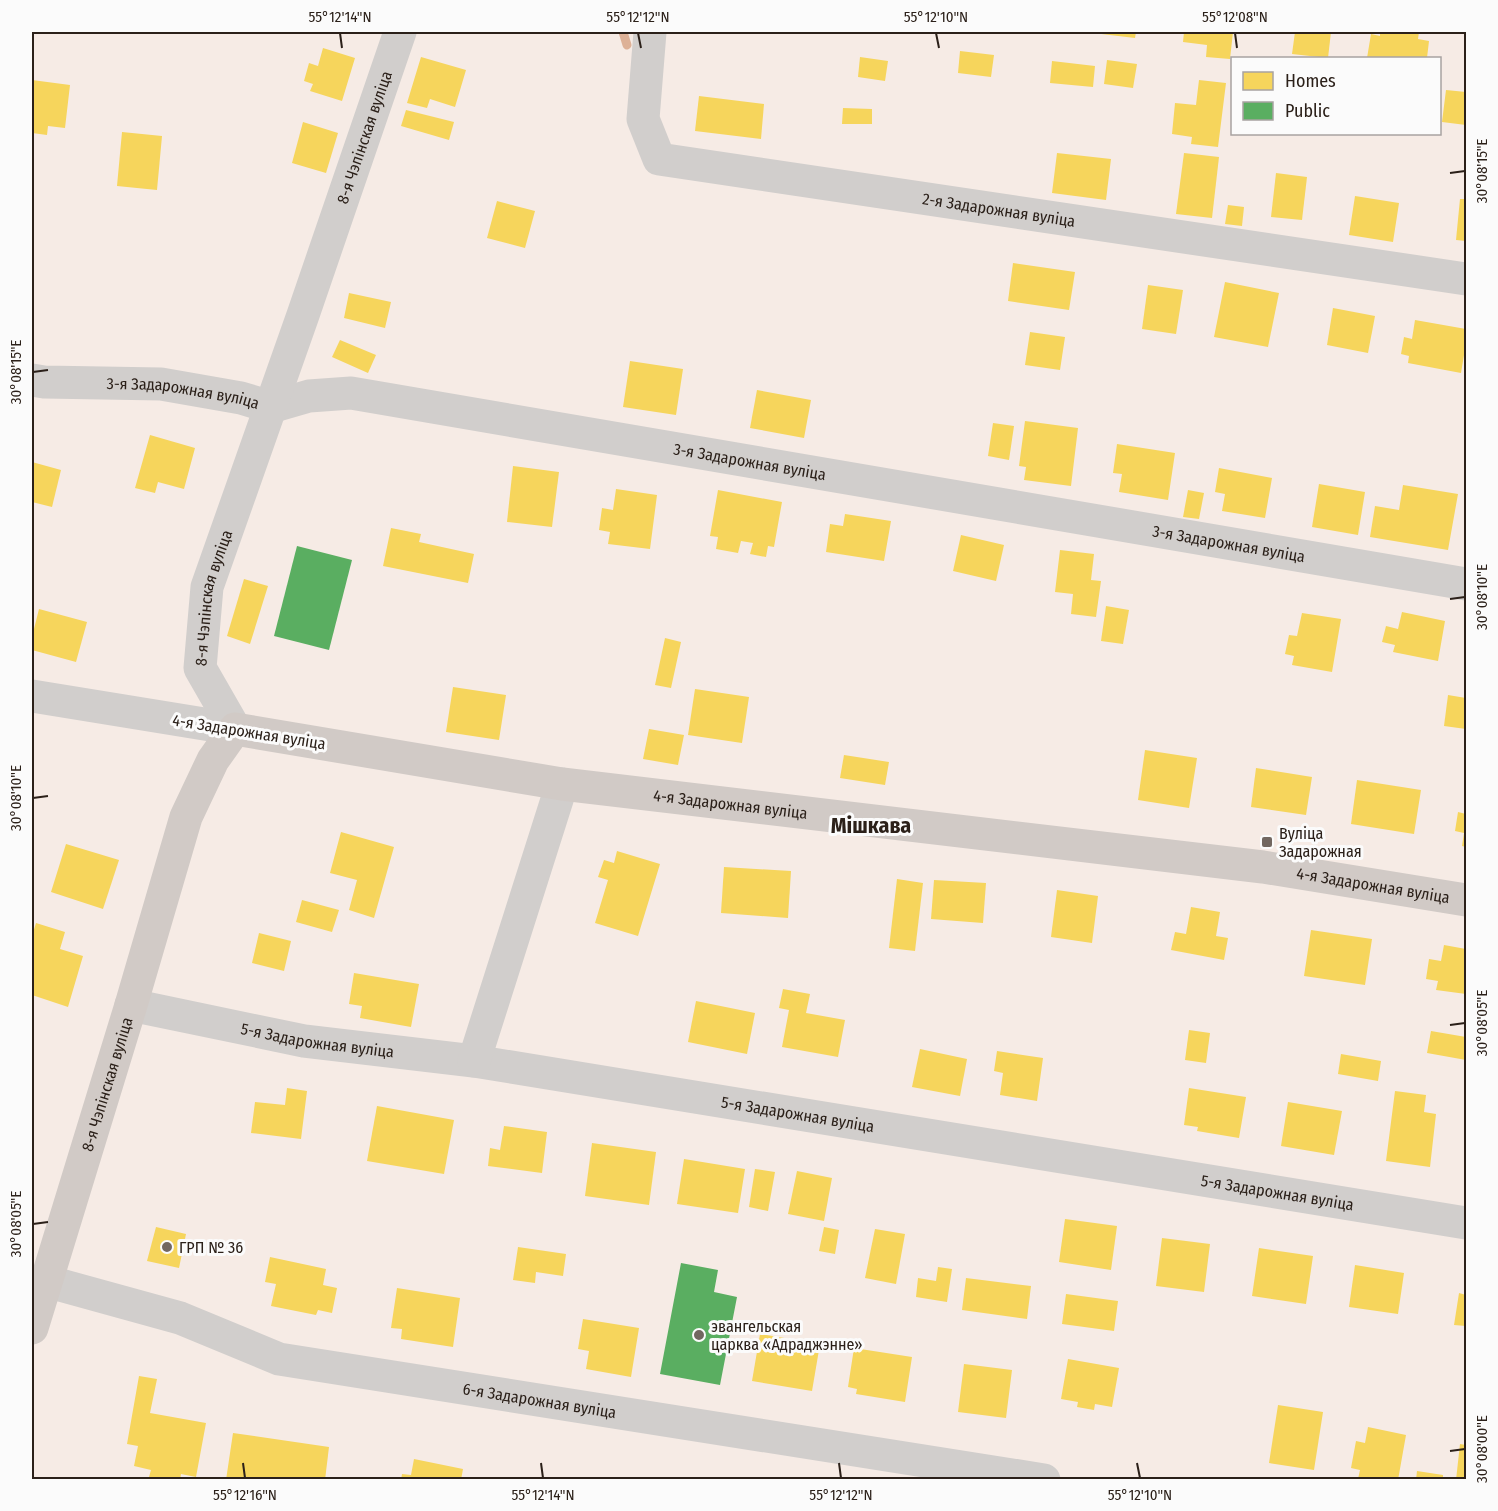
<svg xmlns="http://www.w3.org/2000/svg" width="1498" height="1511" font-family="'Fira Sans Condensed',sans-serif">
  <rect width="100%" height="100%" fill="#f6ebe5"/>
  <g fill="#f6d55c">
    <polygon points="1093,32 1136,32 1135,38 1093,33"/>
    <polygon points="1184,32 1233,32 1230,59 1206,57 1207,45 1183,42"/>
    <polygon points="1295,32 1331,32 1328,58 1292,54"/>
    <polygon points="1380,32 1419,32 1418,39 1429,41 1427,58 1367,58 1371,34 1380,36"/>
    <polygon points="323,48 355,58 342,101 310,91 313,84 304,81 309,63 318,66"/>
    <polygon points="960,51 994,55 991,77 958,73"/>
    <polygon points="421,57 466,70 455,107 430,99 427,108 407,103"/>
    <polygon points="860,57 888,61 885,81 858,77"/>
    <polygon points="1107,60 1137,64 1133,88 1104,84"/>
    <polygon points="1052,61 1095,66 1093,87 1050,83"/>
    <polygon points="32,80 70,85 65,128 48,126 47,135 32,133"/>
    <polygon points="1199,80 1226,83 1218,147 1191,144 1192,137 1172,134 1175,103 1196,105"/>
    <polygon points="1446,90 1466,92 1466,125 1442,122"/>
    <polygon points="699,96 764,104 761,139 695,131"/>
    <polygon points="843,108 872,109 872,124 842,124"/>
    <polygon points="406,110 454,122 449,140 401,126"/>
    <polygon points="303,122 338,133 326,173 292,163"/>
    <polygon points="122,132 162,136 157,190 117,186"/>
    <polygon points="1057,153 1111,159 1106,200 1052,193"/>
    <polygon points="1184,153 1219,157 1212,218 1176,214"/>
    <polygon points="1276,173 1307,177 1302,220 1271,217"/>
    <polygon points="1355,196 1399,203 1393,242 1349,235"/>
    <polygon points="1460,199 1466,199 1466,241 1456,240"/>
    <polygon points="497,201 535,211 525,248 487,238"/>
    <polygon points="1228,205 1244,207 1242,226 1225,224"/>
    <polygon points="1013,263 1075,272 1069,310 1008,301"/>
    <polygon points="1225,282 1279,293 1268,347 1214,337"/>
    <polygon points="1148,285 1183,290 1176,334 1142,329"/>
    <polygon points="349,293 391,302 385,328 344,318"/>
    <polygon points="1333,308 1375,316 1368,353 1327,345"/>
    <polygon points="1415,320 1466,329 1466,343 1461,373 1408,363 1409,356 1401,354 1404,337 1412,339"/>
    <polygon points="1030,332 1065,337 1060,370 1025,365"/>
    <polygon points="340,340 376,355 368,373 332,357"/>
    <polygon points="630,361 683,369 676,415 623,407"/>
    <polygon points="757,390 811,400 804,438 750,428"/>
    <polygon points="1025,421 1078,428 1071,486 1024,480 1026,467 1019,466"/>
    <polygon points="993,423 1014,426 1009,460 988,456"/>
    <polygon points="150,435 195,448 184,489 158,482 155,493 135,488"/>
    <polygon points="1117,444 1175,453 1168,500 1119,492 1122,474 1113,473"/>
    <polygon points="32,462 61,470 52,507 32,502"/>
    <polygon points="513,466 559,472 552,527 507,522"/>
    <polygon points="1219,468 1272,478 1265,518 1222,511 1225,494 1215,492"/>
    <polygon points="1319,484 1365,492 1358,535 1312,527"/>
    <polygon points="1403,485 1458,494 1448,550 1370,537 1375,506 1399,510"/>
    <polygon points="616,489 657,495 650,549 608,544 610,532 599,530 602,508 613,510"/>
    <polygon points="718,490 782,502 774,547 768,546 766,557 750,554 753,543 741,541 738,553 716,549 718,537 710,536"/>
    <polygon points="1188,490 1204,493 1199,519 1183,517"/>
    <polygon points="845,514 891,521 884,561 826,552 830,524 843,526"/>
    <polygon points="391,528 421,534 419,542 474,554 468,583 383,566"/>
    <polygon points="961,535 1004,545 996,581 953,571"/>
    <polygon points="1060,550 1094,554 1091,580 1101,581 1096,617 1071,614 1073,594 1055,592"/>
    <polygon points="244,579 268,586 250,644 227,636"/>
    <polygon points="1106,606 1129,610 1123,644 1101,641"/>
    <polygon points="39,609 87,622 76,662 32,650 32,637"/>
    <polygon points="1402,612 1445,621 1438,661 1393,652 1395,645 1382,642 1386,626 1398,629"/>
    <polygon points="1302,613 1341,619 1332,672 1292,665 1294,656 1285,654 1289,635 1297,636"/>
    <polygon points="665,638 681,642 671,688 655,685"/>
    <polygon points="453,687 506,695 499,740 446,732"/>
    <polygon points="695,689 749,697 742,743 688,735"/>
    <polygon points="1448,695 1466,698 1466,729 1444,726"/>
    <polygon points="649,729 684,735 678,765 643,759"/>
    <polygon points="1145,750 1197,758 1189,808 1138,800"/>
    <polygon points="844,755 889,762 885,785 840,778"/>
    <polygon points="1256,768 1312,777 1306,815 1251,807"/>
    <polygon points="1357,780 1421,790 1414,834 1351,824"/>
    <polygon points="1458,812 1466,814 1466,847 1462,846 1464,833 1455,831"/>
    <polygon points="341,832 394,847 374,918 349,910 357,880 330,873"/>
    <polygon points="66,844 119,860 103,909 51,892"/>
    <polygon points="617,851 660,864 638,936 595,923 608,880 598,877 604,860 614,863"/>
    <polygon points="724,867 791,871 788,918 721,913"/>
    <polygon points="897,879 923,883 915,951 889,948"/>
    <polygon points="934,880 986,883 983,923 931,919"/>
    <polygon points="1057,890 1098,896 1092,943 1051,937"/>
    <polygon points="302,900 339,910 332,932 296,922"/>
    <polygon points="1191,907 1220,912 1216,936 1228,938 1224,960 1171,950 1175,932 1186,934"/>
    <polygon points="36,923 65,932 60,949 83,956 68,1007 32,995 32,936"/>
    <polygon points="1311,930 1372,939 1365,985 1304,976"/>
    <polygon points="259,933 291,941 284,971 252,963"/>
    <polygon points="1444,945 1466,949 1466,994 1436,990 1438,981 1426,979 1429,959 1441,961"/>
    <polygon points="354,973 419,984 411,1027 360,1018 362,1006 349,1004"/>
    <polygon points="783,989 810,994 806,1013 845,1020 838,1057 782,1047 789,1010 779,1008"/>
    <polygon points="696,1001 755,1013 747,1054 688,1042"/>
    <polygon points="1189,1030 1210,1033 1206,1063 1185,1060"/>
    <polygon points="1431,1031 1466,1037 1466,1060 1427,1053"/>
    <polygon points="920,1049 967,1059 960,1096 912,1087"/>
    <polygon points="997,1051 1043,1058 1037,1101 1000,1095 1003,1073 994,1071"/>
    <polygon points="1341,1054 1381,1061 1378,1081 1338,1074"/>
    <polygon points="287,1088 307,1091 301,1139 251,1133 255,1102 285,1105"/>
    <polygon points="1189,1088 1246,1097 1239,1138 1197,1131 1198,1127 1184,1125"/>
    <polygon points="1395,1091 1426,1095 1424,1112 1436,1114 1430,1167 1386,1161"/>
    <polygon points="1288,1102 1342,1111 1334,1155 1281,1146"/>
    <polygon points="377,1106 454,1120 444,1174 367,1161"/>
    <polygon points="504,1126 547,1132 542,1173 488,1166 490,1148 500,1150"/>
    <polygon points="592,1143 656,1152 649,1205 585,1196"/>
    <polygon points="684,1159 745,1169 738,1213 677,1204"/>
    <polygon points="755,1169 775,1172 768,1211 749,1207"/>
    <polygon points="797,1171 832,1178 824,1221 788,1214"/>
    <polygon points="1065,1219 1117,1226 1111,1270 1059,1262"/>
    <polygon points="156,1227 186,1234 179,1268 147,1261"/>
    <polygon points="824,1227 839,1230 835,1254 819,1251"/>
    <polygon points="875,1229 905,1234 896,1284 865,1278"/>
    <polygon points="1162,1238 1210,1244 1204,1292 1156,1286"/>
    <polygon points="518,1247 566,1254 563,1276 536,1272 535,1283 513,1280"/>
    <polygon points="1259,1248 1313,1256 1306,1304 1252,1296"/>
    <polygon points="270,1257 326,1269 323,1285 337,1288 332,1313 318,1310 316,1315 271,1306 276,1284 265,1282"/>
    <polygon points="1355,1265 1404,1273 1398,1314 1349,1307"/>
    <polygon points="938,1267 952,1269 947,1302 916,1297 918,1278 936,1281"/>
    <polygon points="966,1278 1031,1286 1027,1319 962,1310"/>
    <polygon points="397,1288 460,1298 453,1347 401,1339 402,1329 391,1328"/>
    <polygon points="1459,1293 1466,1295 1466,1326 1454,1325"/>
    <polygon points="1066,1294 1118,1301 1114,1331 1062,1324"/>
    <polygon points="583,1319 639,1328 631,1377 586,1369 589,1351 578,1349"/>
    <polygon points="760,1334 820,1344 812,1391 752,1381"/>
    <polygon points="854,1348 912,1357 905,1402 856,1394 857,1389 848,1387"/>
    <polygon points="1068,1359 1119,1368 1112,1407 1095,1404 1094,1410 1077,1407 1078,1402 1061,1399"/>
    <polygon points="964,1364 1012,1370 1006,1418 958,1412"/>
    <polygon points="139,1376 157,1379 150,1413 206,1423 196,1477 181,1474 180,1480 166,1480 149,1477 151,1470 134,1466 138,1446 127,1444"/>
    <polygon points="1278,1405 1323,1412 1314,1470 1269,1463"/>
    <polygon points="1368,1427 1406,1435 1398,1480 1358,1479 1360,1470 1351,1468 1356,1441 1365,1443"/>
    <polygon points="233,1433 329,1447 325,1480 226,1480"/>
    <polygon points="1460,1444 1466,1445 1466,1480 1456,1480"/>
    <polygon points="414,1459 463,1469 461,1480 401,1480 402,1474 411,1475"/>
    <polygon points="1417,1471 1443,1475 1443,1480 1416,1480"/>
  </g>
  <g fill="#5aae61">
    <polygon points="297,546 352,560 329,650 274,636"/>
    <polygon points="681,1263 718,1270 714,1292 737,1297 720,1385 660,1374"/>
  </g>
  <g fill="none" stroke-linecap="round" stroke-linejoin="round">
    <polyline stroke="#ddb197" stroke-width="9" points="623,32 627,45"/>
    <g stroke="#d1cecc" stroke-width="33">
      <path id="s1" d="M650,32L643,119L659,159L1466,279"/>
      <path id="s2" d="M32,380L44,382L161,384L241,398L271,407L309,396L351,393L1466,584"/>
      <polyline points="32,696 235,729"/>
      <path id="s3" d="M235,729L200,668L207,587L303,315L400,32"/>
      <path id="s4" d="M131,1005L304,1041L474,1061L1466,1223"/>
      <polyline points="474,1061 562,784"/>
      <path id="s5" d="M46,1281L180,1318L279,1359L1044,1480"/>
    </g>
    <path stroke="#d1cac6" stroke-width="33" id="s6" d="M32,1328L131,1005L186,817L213,760L235,729L562,784L1263,867L1466,900"/>
  </g>
  <path fill="none" stroke="#2b2019" stroke-width="2" d="M340,33L342,48M638,33L641,48M936,33L939,48M1235,33L1237,48M1450,173L1465,171M33,372L48,370M1450,599L1465,597M33,798L48,796M1450,1025L1465,1023M33,1224L48,1222M1450,1451L1465,1449M243,1463L245,1478M541,1463L543,1478M839,1463L841,1478M1137,1463L1140,1478"/>
  <g fill="#726760" stroke="#fbfbfb" stroke-width="2">
    <rect x="1261" y="836" width="12" height="12" rx="3"/>
    <circle cx="167" cy="1247" r="6"/>
    <circle cx="699" cy="1335" r="6"/>
  </g>
  <g text-anchor="middle" dominant-baseline="central" stroke-width="6" stroke-linejoin="round" paint-order="stroke">
    <g font-size="16" fill="#2b2019" stroke="#fbfbfb">
      <text stroke="none"><textPath href="#s3" startOffset="628">8-я Чэпінская вуліца</textPath></text>
      <text stroke="none"><textPath href="#s1" startOffset="474">2-я Задарожная вуліца</textPath></text>
      <text stroke="none"><textPath href="#s2" startOffset="152">3-я Задарожная вуліца</textPath></text>
      <text stroke="none"><textPath href="#s2" startOffset="728">3-я Задарожная вуліца</textPath></text>
      <text stroke="none"><textPath href="#s2" startOffset="1214">3-я Задарожная вуліца</textPath></text>
      <text stroke="none"><textPath href="#s3" startOffset="142">8-я Чэпінская вуліца</textPath></text>
      <text transform="translate(249 732) rotate(9)">4-я Задарожная вуліца</text>
      <text stroke="none"><textPath href="#s6" startOffset="1136">4-я Задарожная вуліца</textPath></text>
      <text stroke="none"><textPath href="#s6" startOffset="1784">4-я Задарожная вуліца</textPath></text>
      <text stroke="none"><textPath href="#s4" startOffset="190">5-я Задарожная вуліца</textPath></text>
      <text stroke="none"><textPath href="#s6" startOffset="255">8-я Чэпінская вуліца</textPath></text>
      <text stroke="none"><textPath href="#s4" startOffset="676">5-я Задарожная вуліца</textPath></text>
      <text stroke="none"><textPath href="#s4" startOffset="1162">5-я Задарожная вуліца</textPath></text>
      <text stroke="none"><textPath href="#s5" startOffset="510">6-я Задарожная вуліца</textPath></text>
    </g>
    <g font-size="16" fill="#2b2019" stroke="#fbfbfb" text-anchor="start">
      <text x="1279" y="833">Вуліца<tspan x="1279" dy="18">Задарожная</tspan></text>
      <text x="179" y="1247">ГРП № 36</text>
      <text x="711" y="1326">эвангельская<tspan x="711" dy="18">царква «Адраджэнне»</tspan></text>
    </g>
    <g font-size="22" font-weight="bold" fill="#2b2019" stroke="#fbfbfb">
      <text x="871" y="825">Мішкава</text>
    </g>
  </g>
  <rect width="1498" height="1511" fill="none" stroke="#fbfbfb" stroke-width="66"/>
  <rect x="1231" y="57" width="210" height="78" fill="#fbfbfb" stroke="#a8a3a1" stroke-width="1.5"/>
  <rect x="1243" y="72" width="30" height="18" fill="#f6d55c" stroke="#a8a3a1" stroke-width="1.5"/>
  <text x="1285" y="87" font-size="18" fill="#2b2019">Homes</text>
  <rect x="1243" y="102" width="30" height="18" fill="#5aae61" stroke="#a8a3a1" stroke-width="1.5"/>
  <text x="1285" y="117" font-size="18" fill="#2b2019">Public</text>
  <rect x="33" y="33" width="1432" height="1445" fill="none" stroke="#2b2019" stroke-width="2"/>
  <g font-size="15" text-anchor="middle" fill="#2b2019">
    <text x="340" y="22">55°12'14"N</text>
    <text x="638" y="22">55°12'12"N</text>
    <text x="936" y="22">55°12'10"N</text>
    <text x="1235" y="22">55°12'08"N</text>
    <text transform="translate(1482 171) rotate(-90)" y="5">30°08'15"E</text>
    <text transform="translate(16 372) rotate(-90)" y="5">30°08'15"E</text>
    <text transform="translate(1482 597) rotate(-90)" y="5">30°08'10"E</text>
    <text transform="translate(16 798) rotate(-90)" y="5">30°08'10"E</text>
    <text transform="translate(1482 1023) rotate(-90)" y="5">30°08'05"E</text>
    <text transform="translate(16 1224) rotate(-90)" y="5">30°08'05"E</text>
    <text transform="translate(1482 1449) rotate(-90)" y="5">30°08'00"E</text>
    <text x="245" y="1500">55°12'16"N</text>
    <text x="543" y="1500">55°12'14"N</text>
    <text x="841" y="1500">55°12'12"N</text>
    <text x="1140" y="1500">55°12'10"N</text>
  </g>
</svg>
